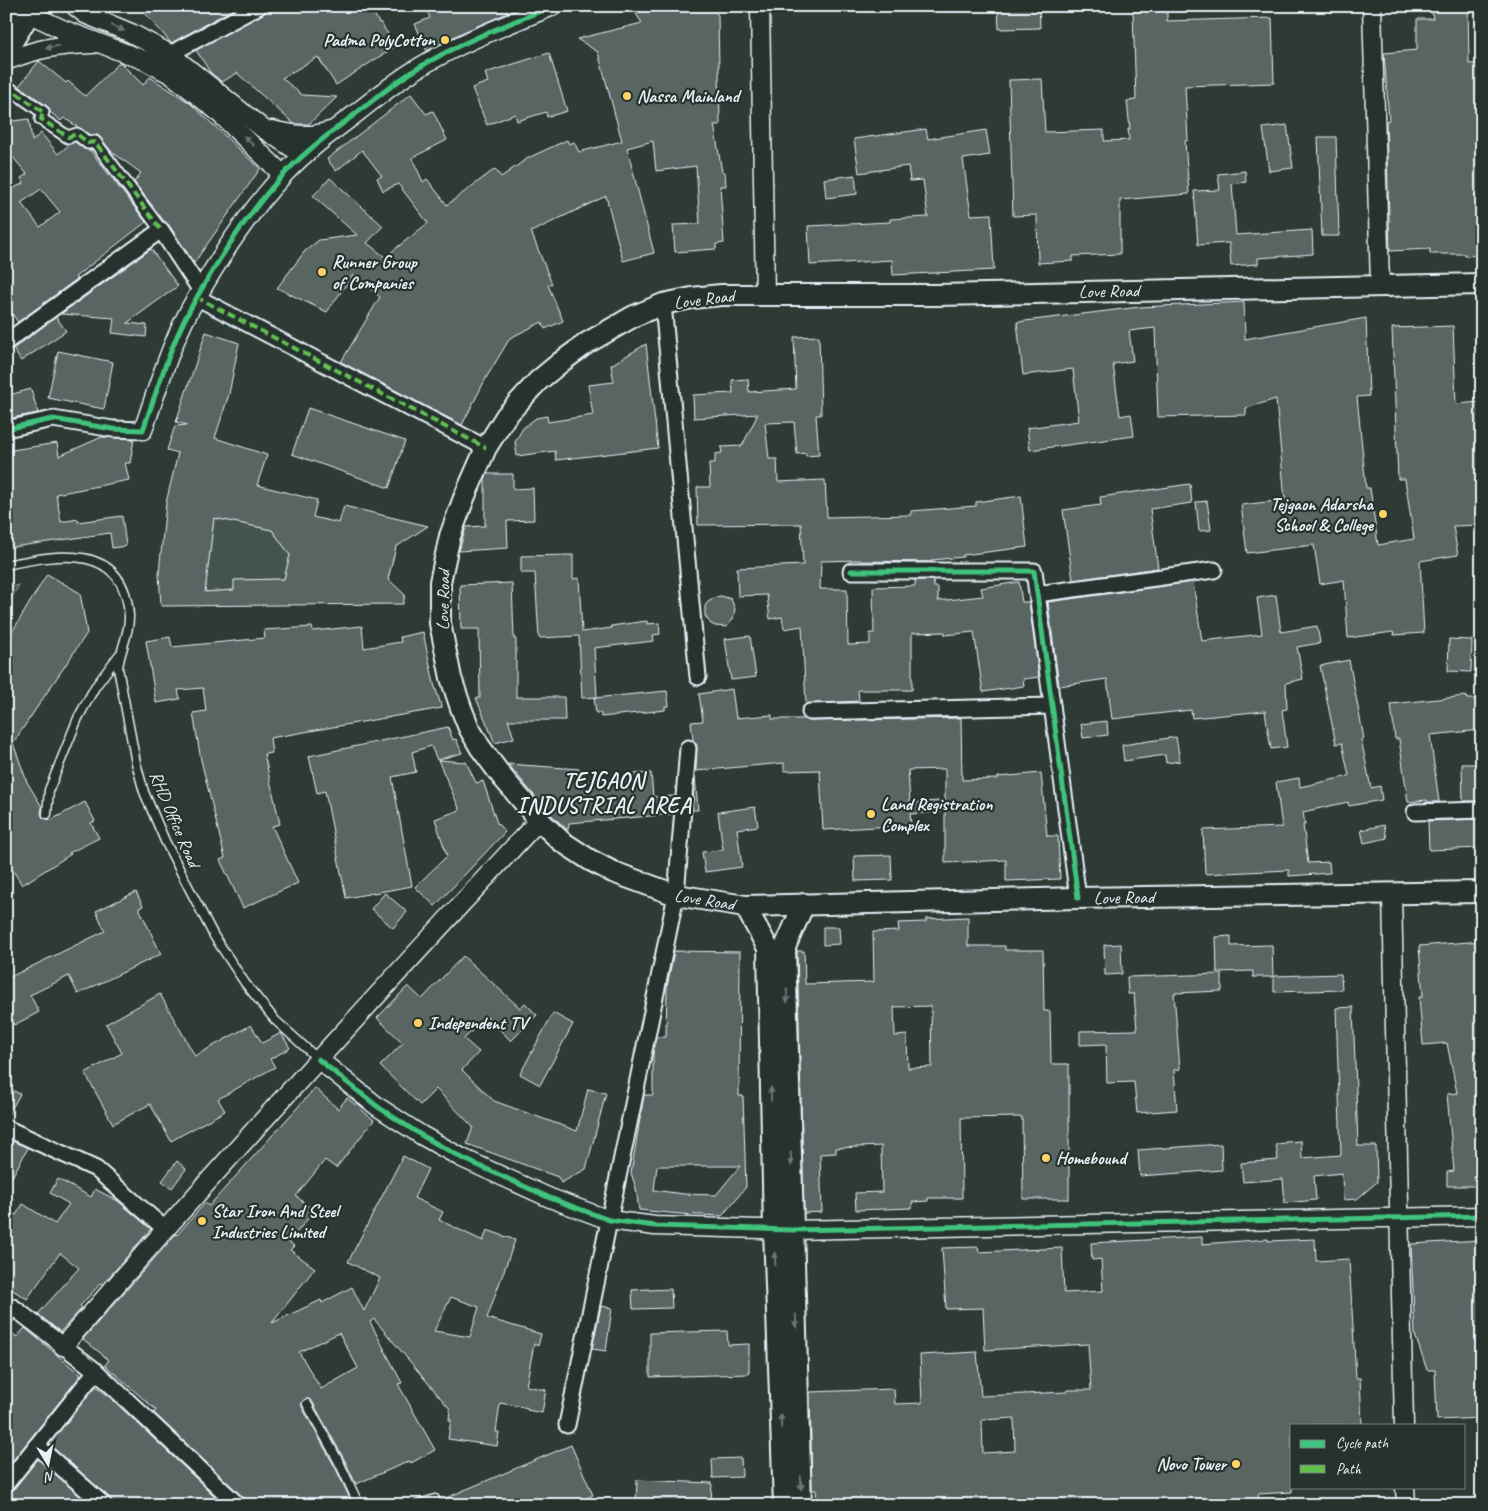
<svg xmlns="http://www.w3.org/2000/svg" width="1488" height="1511" font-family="Caveat,sans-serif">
  <rect width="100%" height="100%" fill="#2e3b35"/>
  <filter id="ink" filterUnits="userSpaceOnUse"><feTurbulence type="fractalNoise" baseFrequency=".02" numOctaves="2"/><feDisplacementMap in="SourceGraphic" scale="10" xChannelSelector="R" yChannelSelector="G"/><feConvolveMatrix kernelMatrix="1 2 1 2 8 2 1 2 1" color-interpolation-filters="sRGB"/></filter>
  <g filter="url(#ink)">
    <g fill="#45524e" stroke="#96a2a3">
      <polygon points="214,518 272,530 290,555 284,579 235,580 234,590 205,592"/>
      <polygon points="19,585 6,608 6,588"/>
    </g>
    <g fill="#596563" stroke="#e8f1f8" fill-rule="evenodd">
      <polygon points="152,6 239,6 171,43 145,13"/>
      <polygon points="274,6 370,6 379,23 380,22 396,46 336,85 318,57 282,78 302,95 337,97 309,124 294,124 237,73 222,82 210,72 196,50 263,14 267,10"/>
      <polygon points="425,6 524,6 461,33 427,51 415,24 430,18"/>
      <polygon points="631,6 710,6 718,15 720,125 714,125 722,172 725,172 726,186 720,186 724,243 716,244 716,249 675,252 673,225 700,224 696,166 656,171 653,141 627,148 654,253 623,261 606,196 531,232 552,284 548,285 563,321 545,329 542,322 510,338 486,378 462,425 341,362 380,297 353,275 327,312 277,288 305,251 319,240 357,235 313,196 330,178 383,226 367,243 385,257 428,223 398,184 383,191 377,178 382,176 362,150 336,171 327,159 411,94 426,114 433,111 447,140 412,158 423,182 427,179 447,205 495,169 501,177 528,158 567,140 569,144 574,142 579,152 622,141 598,52 577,39 642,23"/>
      <polygon points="998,6 1039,6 1040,28 999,29"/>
      <polygon points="1432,6 1468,6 1469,64 1482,63 1482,255 1465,256 1465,254 1430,254 1430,249 1390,251 1386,121 1389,120 1384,53 1417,50 1417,19 1433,19"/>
      <polygon points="1167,10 1167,21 1272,18 1274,83 1185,86 1188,140 1185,141 1189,194 1120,200 1120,254 1073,256 1073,261 1038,263 1037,215 1013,216 1009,80 1042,79 1045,132 1104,130 1104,141 1129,140 1128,129 1130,129 1127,101 1136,100 1133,11"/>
      <polygon points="549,53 567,111 547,117 546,112 517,121 515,114 487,125 472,88 488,82 485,73"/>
      <polygon points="39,61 66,83 68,81 85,96 120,62 143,85 150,77 190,103 260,169 194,263 169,225 164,221 134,182 141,173 112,152 98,135 90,135 64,118 61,121 50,112 47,106 19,86"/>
      <path d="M29,119L32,141L41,133L58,154L70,144L75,142L84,149L90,150L146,222L75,277L77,279L18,322L6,305V227L11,224L6,215V192L24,183L21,178L27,174L6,149V122ZM41,189L60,212L40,227L21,203Z"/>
      <polygon points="1287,125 1293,168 1269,171 1263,128"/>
      <polygon points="926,129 928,139 986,130 990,155 963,159 971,215 991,214 994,270 893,275 892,260 810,265 808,226 890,222 890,219 928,217 923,180 910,181 908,166 859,173 854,139"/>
      <polygon points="1318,137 1336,137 1339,236 1322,236"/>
      <polygon points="1245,171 1246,182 1232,184 1236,235 1312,230 1313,254 1258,258 1258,264 1231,266 1229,243 1198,245 1194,191 1220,190 1218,174"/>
      <polygon points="855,175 857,194 826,198 824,179"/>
      <polygon points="151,249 178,286 127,323 147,325 146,337 112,333 114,318 61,314"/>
      <polygon points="1244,302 1245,339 1366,318 1369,396 1357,397 1366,488 1370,488 1378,545 1414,539 1405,479 1398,479 1392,328 1453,326 1456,404 1482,402 1482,525 1453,526 1458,555 1420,561 1424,633 1394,635 1393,632 1348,638 1344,580 1320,584 1314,545 1247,553 1241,505 1285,500 1276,399 1246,408 1246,415 1158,417 1155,328 1129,331 1133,361 1113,364 1120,416 1131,414 1134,436 1030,450 1027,428 1079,421 1073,369 1023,375 1017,322 1140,307"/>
      <polygon points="56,317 66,331 21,361 13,349"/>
      <path d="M206,332L239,343L229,394L215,438L267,455L257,485L317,500L313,517L339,523L344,506L428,526L396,547L388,579L405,595L403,604L161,606L159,573L166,503L178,453L167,450L175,426L187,425L176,422ZM214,518L272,530L290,555L284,579L234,580V590L205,592Z"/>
      <polygon points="819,336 821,415 816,415 819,455 806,456 806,453 797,454 794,422 765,423 769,459 777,459 778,482 825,480 827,517 911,515 911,511 976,506 976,502 1021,496 1027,547 963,555 963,557 932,560 932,562 860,561 860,560 821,561 820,589 847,589 848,645 870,644 870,633 874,633 873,587 915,586 915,580 933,580 934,587 938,587 938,601 983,596 981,588 1019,582 1022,602 1029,602 1039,677 1023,679 1024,686 983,692 974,632 945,635 945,632 912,633 912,690 858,690 859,701 806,704 802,626 784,629 782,617 770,619 767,595 738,596 737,568 803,565 801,524 698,525 697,487 710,487 709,463 715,463 715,454 722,453 721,447 742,446 758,414 694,418 693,395 733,393 732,380 748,379 749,392 796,389 794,337"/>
      <polygon points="646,344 658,448 556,460 555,451 517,456 515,442 523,428 536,418 547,416 548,422 593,415 588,385 614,382 611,365"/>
      <polygon points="58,351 113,362 104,409 48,398"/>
      <polygon points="31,389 38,413 6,419 6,396"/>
      <polygon points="308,408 405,441 389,488 292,454"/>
      <polygon points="102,437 134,439 130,463 125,463 129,480 56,494 61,522 78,519 78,522 122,516 126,546 112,548 110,533 6,548 6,530 10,529 6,510 6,451 57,443 59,456"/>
      <polygon points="487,474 513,474 513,489 533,488 534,520 507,521 508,548 459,551 466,527 485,526 485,479"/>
      <polygon points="1190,484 1192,503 1150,509 1158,568 1073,580 1063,510 1101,505 1100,497"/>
      <polygon points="1207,501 1211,530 1199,531 1196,502"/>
      <polygon points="573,555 573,579 579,578 582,632 612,628 611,626 647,621 647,624 659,623 660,634 653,635 654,641 594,648 597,697 582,698 579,636 539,638 535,573 521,573 521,556"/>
      <polygon points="47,574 80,593 87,633 13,743 27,782 42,807 41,814 43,818 51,820 85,802 95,821 91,823 99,838 69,853 71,854 22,885 6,859 6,642"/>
      <polygon points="1193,582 1202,641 1262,634 1257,598 1276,595 1281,632 1317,626 1320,643 1297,647 1303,679 1286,683 1287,709 1282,710 1287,747 1271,749 1265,711 1192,718 1191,710 1112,719 1107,679 1059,686 1048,602"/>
      <polygon points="512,583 514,639 516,639 516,697 564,697 565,720 508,720 514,738 495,743 476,698 480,698 479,629 461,629 460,585"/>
      <polygon points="721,596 731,599 735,609 733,619 727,627 715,626 711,624 705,616 705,606 708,602 716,597"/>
      <polygon points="362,626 364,648 401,642 400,637 423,632 434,684 442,708 270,738 272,753 264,754 280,824 272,826 298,883 243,908 220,860 225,858 201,760 193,713 206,711 203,688 178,690 180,699 156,703 146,641 170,637 172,647 265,638 264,630 312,627 313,631"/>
      <polygon points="750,636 756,677 731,680 725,639"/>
      <polygon points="1449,639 1472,640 1471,672 1448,671"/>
      <polygon points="1349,660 1364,739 1361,739 1371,788 1380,786 1382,800 1349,806 1348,802 1303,812 1305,825 1303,825 1308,863 1329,862 1330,873 1289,876 1289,870 1205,874 1203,830 1282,827 1276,782 1299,778 1300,787 1349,776 1342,743 1336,744 1320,666"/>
      <polygon points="732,689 736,718 772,715 772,719 804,719 810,721 961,718 962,780 998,779 998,777 1041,773 1047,836 1058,836 1060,879 1006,881 1006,860 945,863 945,769 908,770 910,803 939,801 940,812 910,814 911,825 823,830 820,770 784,771 784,763 696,771 697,748 696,744 693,740 691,722 703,721 699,694"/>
      <polygon points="667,691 669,706 665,706 665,710 601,717 601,713 596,713 594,698"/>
      <polygon points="1466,696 1467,699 1482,699 1482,730 1430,735 1439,802 1427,802 1427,800 1408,802 1399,739 1395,739 1391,704"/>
      <polygon points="1107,721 1108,735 1083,738 1081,724"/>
      <polygon points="448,727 453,740 456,739 462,753 437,760 431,746 412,752 416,772 392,777 412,886 346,898 325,791 317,793 309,756"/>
      <polygon points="1176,737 1180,761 1166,763 1165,755 1124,761 1122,745"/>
      <polygon points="438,760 466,762 476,783 483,781 497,823 505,832 435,906 415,887 447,856 435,819 460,810"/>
      <polygon points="508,764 579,769 580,782 629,778 629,774 651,773 653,797 675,796 673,814 569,823 568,830 548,812"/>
      <polygon points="1462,764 1482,764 1482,801 1463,801"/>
      <polygon points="695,776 698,810 692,810"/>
      <polygon points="755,807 758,826 737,829 742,867 705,872 702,852 723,850 718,812"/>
      <polygon points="1482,819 1482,848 1429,850 1428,821"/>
      <polygon points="1384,825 1387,838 1364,843 1361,830"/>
      <polygon points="891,855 892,880 855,881 854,856"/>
      <polygon points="136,892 143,906 139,908 161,954 78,994 69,976 30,995 39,1012 14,1025 6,1009 6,979 105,931 96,911"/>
      <polygon points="385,893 407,912 393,928 371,909"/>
      <path d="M968,917V946H1005V950H1043L1044,1011H1050L1051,1064H1069V1199H1023L1022,1117L961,1118L962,1198H928V1201L912,1202V1208L856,1210L855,1193L882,1192L881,1146L836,1148V1153L820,1154L822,1212L804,1213L797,951H804L805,984L874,982L873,932L899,931L898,923L926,922V919ZM931,1006L932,1067L908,1068L907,1035L895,1036L894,1007Z"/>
      <polygon points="823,927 839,927 840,944 823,945"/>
      <polygon points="1231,936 1231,946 1272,945 1273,977 1253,977 1253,971 1217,972 1216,937"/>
      <polygon points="1482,941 1482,1186 1447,1186 1447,1172 1454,1171 1447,1094 1457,1093 1447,1043 1423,1045 1419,997 1423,997 1419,946"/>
      <polygon points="1121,944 1122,974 1105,975 1104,945"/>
      <path d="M674,951L740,952L739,1096H743L746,1187L722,1216L680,1214L639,1210L636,1188L631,1173L644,1095H653V1051L656,1037H666L667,987ZM657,1166H740L716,1195L683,1194L654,1190Z"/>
      <polygon points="463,956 520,1008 525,1003 537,1015 511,1041 486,1016 464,1039 479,1052 462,1070 494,1101 577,1131 588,1089 606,1093 586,1169 561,1183 558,1177 467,1144 473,1127 436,1089 420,1105 380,1066 403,1043 377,1018 408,986 422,999"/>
      <polygon points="1222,974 1222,991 1174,993 1180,1069 1174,1070 1177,1110 1137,1113 1134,1082 1107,1083 1106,1044 1080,1045 1080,1031 1137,1030 1134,994 1128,994 1127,977"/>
      <polygon points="1341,974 1342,990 1274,992 1274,976"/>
      <polygon points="160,994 195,1056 251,1025 262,1043 281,1033 290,1048 270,1059 275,1067 218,1099 225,1111 171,1141 150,1104 113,1124 85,1073 122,1053 106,1024"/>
      <polygon points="1353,1007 1358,1146 1376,1146 1377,1182 1357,1199 1343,1200 1342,1173 1314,1176 1316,1200 1285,1203 1283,1179 1243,1182 1241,1163 1278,1160 1276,1144 1286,1143 1285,1142 1301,1141 1302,1158 1341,1155 1336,1008"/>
      <polygon points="553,1013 573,1024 540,1085 520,1074"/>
      <polygon points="6,1087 20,1094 6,1119"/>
      <path d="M315,1088L338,1109L347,1098L374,1120L336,1168L325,1160L296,1196L314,1211L289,1242L294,1246L290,1250L315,1268L272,1323L321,1300L322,1303L352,1287L364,1311L380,1278L348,1262L403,1156L428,1169L414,1198L443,1212L439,1220L483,1241L487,1230L515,1240L487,1318L541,1334L538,1346L534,1344L526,1386L546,1390L542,1413L527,1410L528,1408L500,1403L496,1432H499L497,1446L448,1439L451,1420H449L450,1409L374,1319L370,1322L402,1383L398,1384L435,1450L411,1463L410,1461L356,1484L345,1461L312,1401L309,1399H305L302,1402V1407L335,1467L353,1505H247L244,1498L154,1413L156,1410L105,1365L109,1360L83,1339L176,1234L177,1235L205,1203L209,1206ZM451,1297L479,1307L470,1337L434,1331ZM339,1333L358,1368L321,1389L299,1352Z"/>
      <polygon points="6,1138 28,1148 6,1188"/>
      <polygon points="1221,1144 1222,1170 1140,1176 1138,1150"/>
      <polygon points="177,1161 186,1169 172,1188 162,1181"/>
      <polygon points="58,1179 91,1197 95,1189 118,1201 151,1229 103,1284 101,1283 80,1306 82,1308 60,1332 38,1314 79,1268 60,1253 27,1299 6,1286 6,1211 16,1215 23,1204 55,1224 69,1204 50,1193"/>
      <path d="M1202,1237V1244L1268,1239V1241L1315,1239L1316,1261L1349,1259L1356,1378H1360L1362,1425H1292V1492L1258,1494L1259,1505H817L816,1490H812L810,1392L894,1389L895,1404L922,1403L920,1355L977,1352L981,1396L1067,1392V1390H1091L1088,1344L985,1350L983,1308L946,1309L942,1248L978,1247L979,1252L1062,1248L1064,1293L1103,1291L1101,1259L1092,1260L1091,1243ZM1014,1418L1015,1451L983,1453L982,1420Z"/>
      <polygon points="1482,1240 1482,1418 1437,1420 1435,1370 1427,1370 1415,1335 1411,1244"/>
      <polygon points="649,1289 649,1290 671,1289 672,1308 633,1309 632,1290"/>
      <polygon points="601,1306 612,1308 606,1351 592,1349"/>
      <polygon points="25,1328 81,1375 6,1469 6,1329 17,1337"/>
      <polygon points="727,1331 728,1345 749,1344 749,1374 650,1377 650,1333"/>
      <polygon points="96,1386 114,1401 224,1505 113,1505 110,1498 49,1444"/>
      <polygon points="571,1445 593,1495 571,1505 442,1505 441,1500"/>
      <polygon points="741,1458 742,1477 713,1478 712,1459"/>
      <polygon points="38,1459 90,1505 36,1505 29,1499 25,1505 6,1505 6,1493 13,1490"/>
      <polygon points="637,1480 712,1483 711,1505 636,1505"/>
    </g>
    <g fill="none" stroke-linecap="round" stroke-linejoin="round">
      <g stroke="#e8f1f8" stroke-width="11">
        <g id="service">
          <path d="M6,565C58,554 124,542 129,615C130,633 120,650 118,668L136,763L144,792L165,841L190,890L214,936L245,983L275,1020L318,1059"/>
          <polyline points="47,814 49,790 78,718 95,687 119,655"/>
          <polyline points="307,1404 340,1464 359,1505"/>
          <polyline points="417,1505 435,1499 437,1505"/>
        </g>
      </g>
      <g stroke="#e8f1f8" stroke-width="15">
        <polyline id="pedestrian" points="6,86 43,112 41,119 68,137 77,134 88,143 95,142 161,230"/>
      </g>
      <g stroke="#e8f1f8" stroke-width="19">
        <g id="minor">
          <polyline points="170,54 259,6"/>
          <polyline points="196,297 486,448"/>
          <polyline points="663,304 698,677"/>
          <polyline points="6,342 161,230 201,291"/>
          <polyline points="6,429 53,419 113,429 143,430"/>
          <polyline points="851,571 1034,571 1078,898"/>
          <polyline points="1037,594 1214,570"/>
          <polyline points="810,712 1052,706"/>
          <polyline points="1415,812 1482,810"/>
          <polyline points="6,1128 96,1169 165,1229"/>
          <polyline points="6,1316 13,1307 96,1371 238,1505"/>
          <polyline points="567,1425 676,895 688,748"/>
          <polyline points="37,1446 104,1505"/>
          <polyline points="6,1484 96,1371"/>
        </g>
      </g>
      <g stroke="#e8f1f8" stroke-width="21">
        <g id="tertiary">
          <polyline points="75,6 85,14 131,33 170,54 262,128 303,155"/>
          <polyline points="760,6 765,295"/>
          <polyline points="1372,6 1380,285"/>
          <polyline points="30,14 62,29 146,61 172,75 217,111 283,175"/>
          <path d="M6,61C39,48 58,45 93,44"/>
          <path d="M272,130C294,135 308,138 330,131"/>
          <path d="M143,430C159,385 172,338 197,297C221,255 252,208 285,173C306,151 330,133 354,115C374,99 394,83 415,70C458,43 506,25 553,6"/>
          <polyline points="1392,895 1404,1425"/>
          <polyline points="318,1059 378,1107 421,1135 462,1158 550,1198 609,1220 655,1226 793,1230 1482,1216"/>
          <path d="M63,1346C218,1167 378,994 539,820"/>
          <polyline points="1405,1487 1406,1505"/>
        </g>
      </g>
      <g stroke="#e8f1f8" stroke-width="24">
        <g id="secondary">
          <polyline points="6,13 30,14"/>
          <polyline points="6,52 34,6"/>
          <path id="s1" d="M1482,284L937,295H721L692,298L663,304L634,316L587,343L561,362L538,381L506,416L486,448L464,498L450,536L440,582V623L451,678L461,708L469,728L480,747L503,778L539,820L561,841L590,860L613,872L676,895L745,906L1078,898L1482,892"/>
          <polyline points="745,906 768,948 774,1230 784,1505"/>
          <polyline points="801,1505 785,947 804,904"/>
        </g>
      </g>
      <use href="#service" stroke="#26332d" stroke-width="8"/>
      <use href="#pedestrian" stroke="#26332d" stroke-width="11"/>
      <use href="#minor" stroke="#26332d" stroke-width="15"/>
      <use href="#tertiary" stroke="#26332d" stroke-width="18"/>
      <use href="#secondary" stroke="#26332d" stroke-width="20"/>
      <g stroke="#63c152" stroke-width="4" stroke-dasharray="8 4" stroke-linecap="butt">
        <polyline points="6,86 43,112 41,119 68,137 77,134 88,143 95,142 161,230"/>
        <polyline points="196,297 486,448"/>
      </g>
      <g stroke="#26332d" stroke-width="8">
        <g id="cycleway">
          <path d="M6,429L53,419L113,429L143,430C159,385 172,338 197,297C221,255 252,208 285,173C306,151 330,133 354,115C374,99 394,83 415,70C458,43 506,25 553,6"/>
          <polyline points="851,571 1034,571 1078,898"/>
          <polyline points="318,1059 378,1107 421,1135 462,1158 550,1198 609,1220 655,1226 793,1230 1482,1216"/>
        </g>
      </g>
      <use href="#cycleway" stroke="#40c37c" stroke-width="5"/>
    </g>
    <defs><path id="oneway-solid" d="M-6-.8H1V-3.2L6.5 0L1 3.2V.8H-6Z" transform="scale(1.25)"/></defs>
    <g fill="#6a7674">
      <use href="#oneway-solid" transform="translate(118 28) rotate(23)"/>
      <use href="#oneway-solid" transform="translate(52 47) rotate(170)"/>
      <use href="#oneway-solid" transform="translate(249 141) rotate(-136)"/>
      <use href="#oneway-solid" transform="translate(787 996) rotate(88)"/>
      <use href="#oneway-solid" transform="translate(771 1094) rotate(-91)"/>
      <use href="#oneway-solid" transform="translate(791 1159) rotate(88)"/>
      <use href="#oneway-solid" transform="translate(775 1259) rotate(-92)"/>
      <use href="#oneway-solid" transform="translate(796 1321) rotate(88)"/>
      <use href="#oneway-solid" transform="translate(781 1421) rotate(-92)"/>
      <use href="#oneway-solid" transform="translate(801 1483) rotate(88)"/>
    </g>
  </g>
  <g fill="#ffd166" stroke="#26332d" stroke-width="2">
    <circle cx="445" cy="40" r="5"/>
    <circle cx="627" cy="96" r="5"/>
    <circle cx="322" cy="272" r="5"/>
    <circle cx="1383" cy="514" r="5"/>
    <circle cx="871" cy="814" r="5"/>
    <circle cx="418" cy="1023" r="5"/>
    <circle cx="1046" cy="1158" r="5"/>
    <circle cx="202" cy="1221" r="5"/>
    <circle cx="1236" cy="1464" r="5"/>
  </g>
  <g text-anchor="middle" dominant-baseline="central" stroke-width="4.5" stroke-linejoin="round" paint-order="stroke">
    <g font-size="18" font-weight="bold" fill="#e8f1f8" stroke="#26332d" text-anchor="start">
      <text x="435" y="40" text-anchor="end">Padma PolyCotton</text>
      <text x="637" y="96">Nassa Mainland</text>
      <text x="332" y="262">Runner Group<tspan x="332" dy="21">of Companies</tspan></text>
      <text x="1373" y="504" text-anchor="end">Tejgaon Adarsha<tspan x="1373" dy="21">School &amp; College</tspan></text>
      <text x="881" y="804">Land Registration<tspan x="881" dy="21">Complex</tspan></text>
      <text x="428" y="1023">Independent TV</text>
      <text x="1056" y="1158">Homebound</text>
      <text x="212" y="1211">Star Iron And Steel<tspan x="212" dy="21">Industries Limited</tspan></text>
      <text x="1226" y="1464" text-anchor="end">Novo Tower</text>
    </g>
    <g font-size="18" fill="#e8f1f8" stroke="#26332d">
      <text transform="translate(1109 291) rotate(-1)">Love Road</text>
      <text transform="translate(704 299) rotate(-7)">Love Road</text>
      <text transform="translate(443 600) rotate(-89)">Love Road</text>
      <text transform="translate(175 819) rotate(67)">RHD Office Road</text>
      <text stroke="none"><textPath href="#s1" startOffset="2068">Love Road</textPath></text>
      <text stroke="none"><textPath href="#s1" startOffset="1648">Love Road</textPath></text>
    </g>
    <g font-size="22" font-weight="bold" letter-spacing="1" fill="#e8f1f8" stroke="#26332d">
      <text x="604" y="781">TEJGAON<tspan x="604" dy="25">INDUSTRIAL AREA</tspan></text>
    </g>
  </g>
  <rect width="1488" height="1511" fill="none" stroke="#26332d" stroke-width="25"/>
  <rect x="12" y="12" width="1463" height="1486" fill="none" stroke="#e8f1f8" stroke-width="2" filter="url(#ink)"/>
  <rect x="1290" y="1424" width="175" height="65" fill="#26332d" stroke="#747f7e"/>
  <rect x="1300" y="1440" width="25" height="8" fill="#40c37c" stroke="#747f7e"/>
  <text x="1336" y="1448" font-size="15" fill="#e8f1f8">Cycle path</text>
  <rect x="1300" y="1465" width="25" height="8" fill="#63c152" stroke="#747f7e"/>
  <text x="1336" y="1474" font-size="15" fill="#e8f1f8">Path</text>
  <g transform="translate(48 1464) rotate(170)" stroke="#26332d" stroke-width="4" paint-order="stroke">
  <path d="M0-4L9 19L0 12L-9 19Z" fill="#e8f1f8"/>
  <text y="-8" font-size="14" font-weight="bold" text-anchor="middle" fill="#e8f1f8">N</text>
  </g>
</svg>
